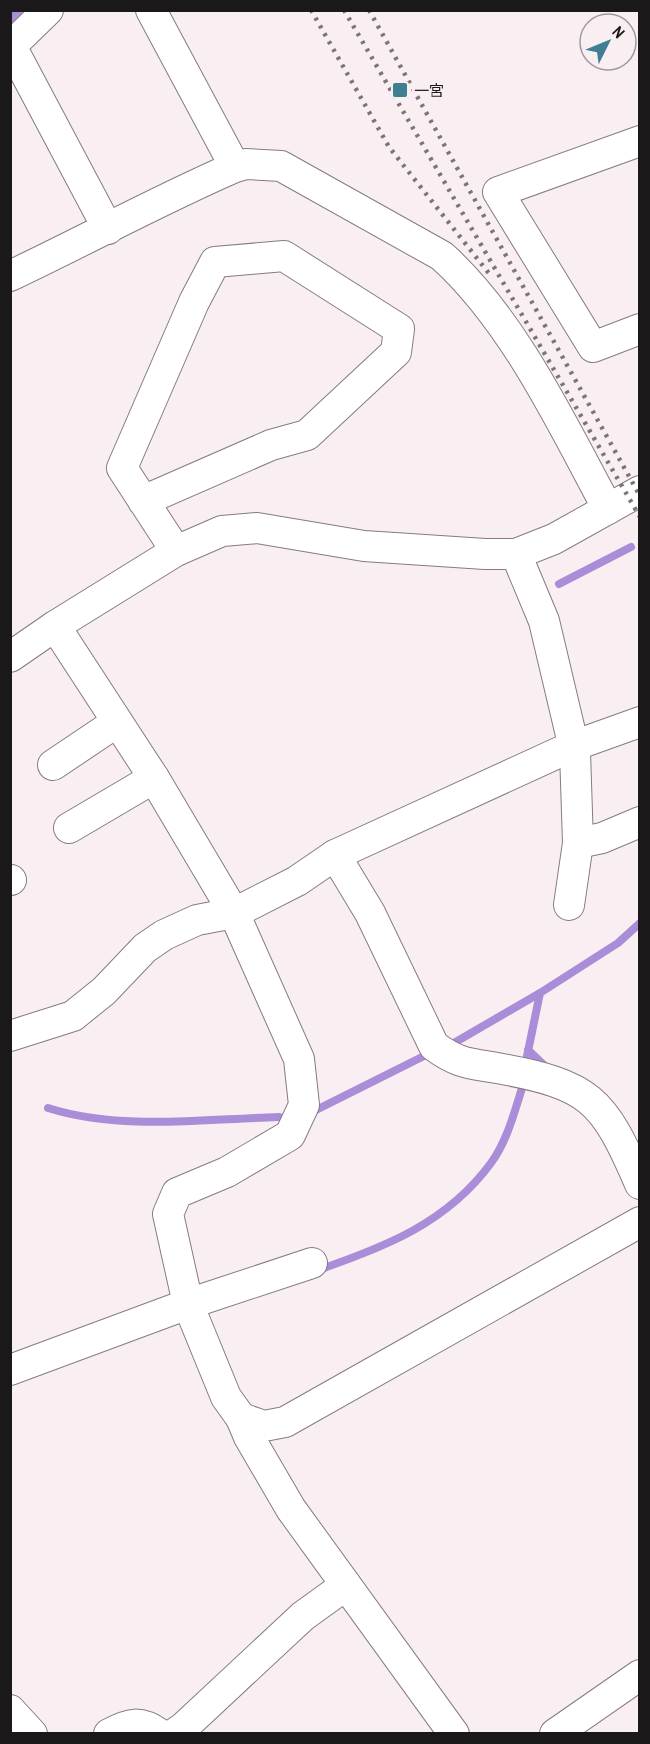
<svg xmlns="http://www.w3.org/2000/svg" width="650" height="1744" font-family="'Archivo Narrow','Noto Sans JP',sans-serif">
  <rect width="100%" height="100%" fill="#f9eff2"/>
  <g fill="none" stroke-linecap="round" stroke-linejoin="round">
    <g stroke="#a98dd8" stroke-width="8">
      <polyline points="559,584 631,547"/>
      <polyline points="447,1047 540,993"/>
      <polyline points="528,1050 548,1069"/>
      <polyline points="525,1066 540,993 618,943 640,923"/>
      <path d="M48,1108C121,1131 203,1119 279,1117"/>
      <polyline points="310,1113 424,1056"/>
      <path d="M318,1270C385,1247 447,1223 491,1163C508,1140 515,1109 524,1082"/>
    </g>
    <polyline stroke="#a98dd8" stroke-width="45" points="10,21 21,10"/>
    <g stroke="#857c7f" stroke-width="32">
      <g id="minor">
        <polyline points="48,10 11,46 108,229"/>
        <polyline points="151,10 235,167"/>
        <polyline points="640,141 498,192 593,347 640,329"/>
        <path d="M10,276C86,240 159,200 235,167L246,164L281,166L442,256C514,321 562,424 608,509"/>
        <polyline points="143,501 271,445 307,435 396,352 399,329 284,256 215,262 194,302 122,468 176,551"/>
        <polyline points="516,554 544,621 575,752 578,843 569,905"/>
        <polyline points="55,626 154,778 234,913 299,1059 304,1105 290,1135 227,1172 177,1193 168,1214 188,1304 226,1397 241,1418 249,1437 291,1509 454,1734"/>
        <polyline points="10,657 55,626 176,551 222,531 257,528 364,546 485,554 516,554 554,539 640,491"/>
        <polyline points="53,765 117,722"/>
        <polyline points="69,828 154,778"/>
        <polyline points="578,843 602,838 640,822"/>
        <path d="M335,855L370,913L434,1046C459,1064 468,1063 497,1068C590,1085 603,1098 640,1184"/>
        <polyline points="10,880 11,880"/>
        <polyline points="10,1036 73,1016 104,991 145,948 164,935 197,920 234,913 297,881 335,855 573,746 640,722"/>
        <polyline points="10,1370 188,1304 312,1263"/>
        <polyline points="241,1418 264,1426 285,1422 640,1222"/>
        <polyline points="10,1710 32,1734"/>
        <path d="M109,1734C129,1723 140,1720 160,1734"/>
        <polyline points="174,1734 184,1727 303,1616 346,1585"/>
        <polyline points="555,1734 640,1675"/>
      </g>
    </g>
    <use href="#minor" stroke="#fff" stroke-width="30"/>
    <g stroke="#7b7577" stroke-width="4.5" stroke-dasharray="3 6" stroke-linecap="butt">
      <polyline points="311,10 389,147 491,276"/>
      <polyline points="344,10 640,517"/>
      <polyline points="369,10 640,496"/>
    </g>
  </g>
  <rect fill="#3f7e93" stroke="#f9eff2" stroke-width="2" x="392" y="82" width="16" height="16" rx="3"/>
  <g text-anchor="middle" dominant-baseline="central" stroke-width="6" stroke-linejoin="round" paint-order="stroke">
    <g font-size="15" fill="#1b1819" stroke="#f9eff2" text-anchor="start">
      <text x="414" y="90">一宮</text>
    </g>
  </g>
  <rect width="650" height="1744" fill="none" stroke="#1b1819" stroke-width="24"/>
  <g transform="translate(608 42) rotate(47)"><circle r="28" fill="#f9eff2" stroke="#a0999b" stroke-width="1.5"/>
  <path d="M0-4.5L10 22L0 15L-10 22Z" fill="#3f7e93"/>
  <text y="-9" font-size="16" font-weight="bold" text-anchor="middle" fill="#1b1819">N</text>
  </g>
</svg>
